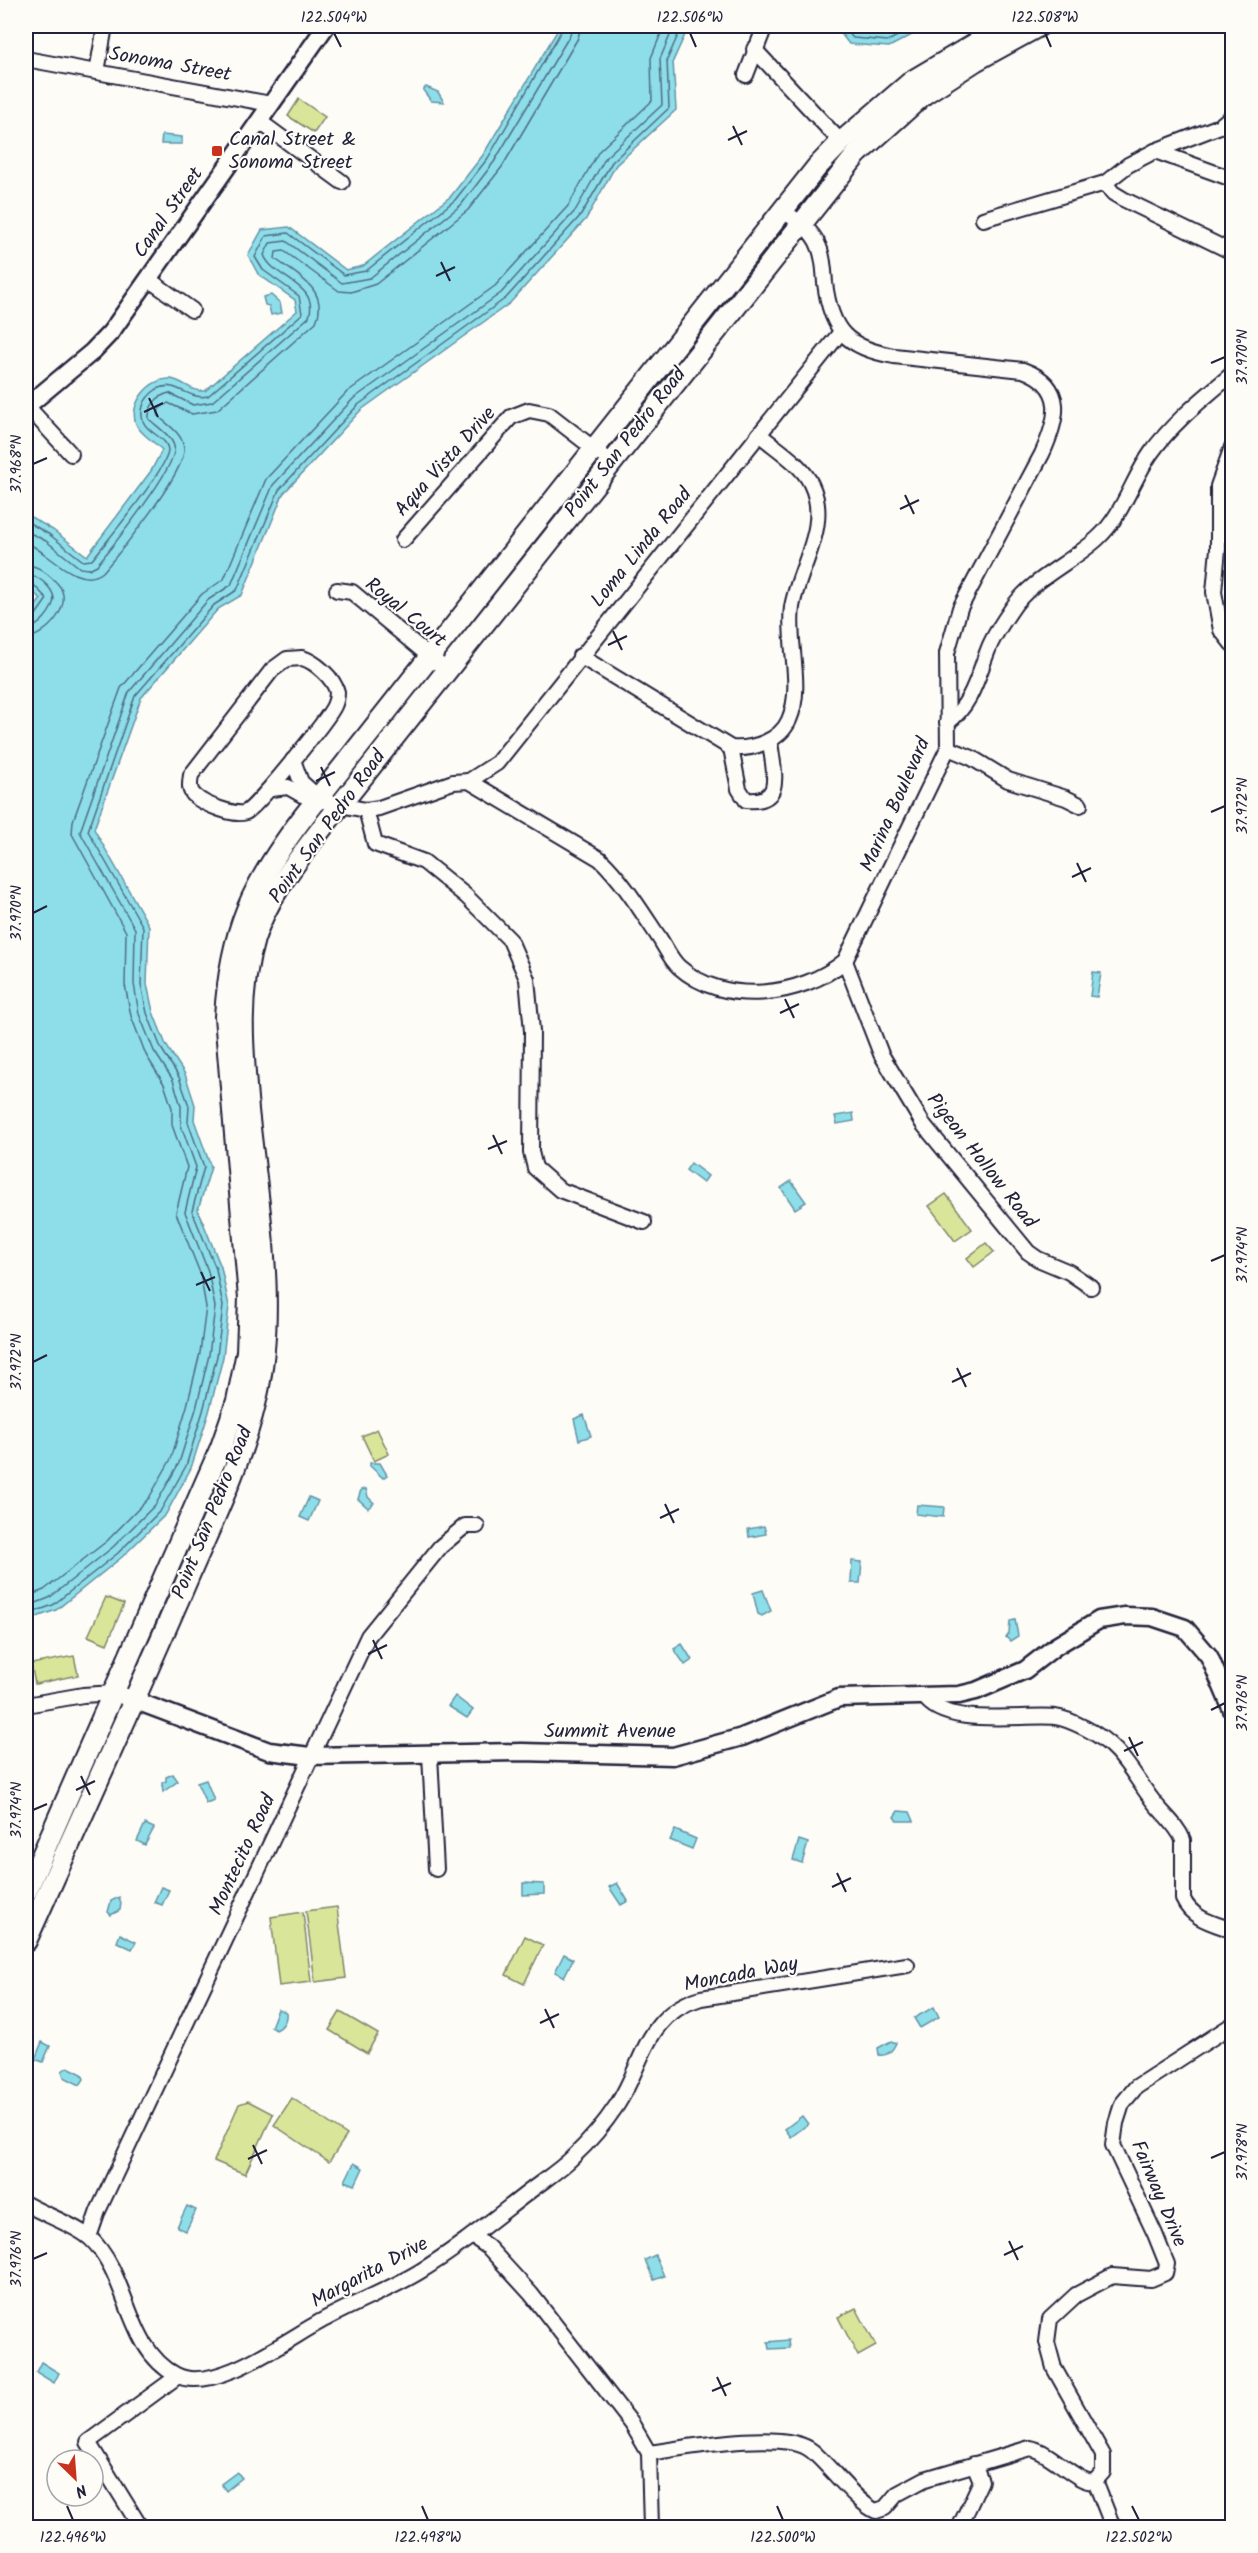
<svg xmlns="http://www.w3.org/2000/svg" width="1258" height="2553" font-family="Kalam,sans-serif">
  <rect width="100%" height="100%" fill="#fdfcf7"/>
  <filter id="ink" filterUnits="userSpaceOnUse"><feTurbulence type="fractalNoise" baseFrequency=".0167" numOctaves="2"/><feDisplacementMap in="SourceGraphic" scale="12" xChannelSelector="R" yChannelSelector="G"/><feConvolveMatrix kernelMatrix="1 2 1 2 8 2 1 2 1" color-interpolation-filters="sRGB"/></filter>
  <g filter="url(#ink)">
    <g fill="#d9e699" stroke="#7e846a" stroke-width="1.5">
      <polygon points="299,99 325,117 314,133 288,116"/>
      <polygon points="946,1194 972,1229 955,1241 929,1206"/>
      <polygon points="986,1243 994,1252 974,1267 967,1258"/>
      <polygon points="377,1429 389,1454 374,1461 362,1436"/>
      <polygon points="106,1597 124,1604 107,1644 88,1636"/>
      <polygon points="74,1656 78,1675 35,1684 31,1664"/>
      <polygon points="337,1907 346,1978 315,1982 306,1911"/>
      <polygon points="303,1912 311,1982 279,1986 271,1917"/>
      <polygon points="525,1936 543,1945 524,1984 506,1975"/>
      <polygon points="340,2012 378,2034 367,2053 329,2030"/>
      <polygon points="292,2098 347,2135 329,2162 274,2125"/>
      <polygon points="248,2101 273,2114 245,2174 214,2161 239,2104"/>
      <polygon points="856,2308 876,2346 858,2356 838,2317"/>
    </g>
    <g fill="#8edeea" stroke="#6393a4" stroke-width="1.5">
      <path d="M560,26H689L673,61L676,110L616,165L586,219L510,303L361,410L283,494L242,595L218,609L141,698L94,829L149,926L147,984L153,1012L166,1045L185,1074L195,1105L194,1120L211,1167L198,1210L221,1267L229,1306L223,1357L209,1412L191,1468L166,1514L122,1557L56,1610L26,1621V618L41,599L26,586V514L53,530L87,556L151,471L162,450C155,442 140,434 136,424C128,404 150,377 171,379C184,381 191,392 205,391L297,311L295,300L258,274L248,255L262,230L289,227L346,270L363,266L451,196L483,155Z"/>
      <polygon points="835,26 929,26 889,47 849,44"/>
      <polygon points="426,87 438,92 444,102 431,101 423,90"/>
      <polygon points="162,135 182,137 182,144 161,144"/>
      <polygon points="271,295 280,303 282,313 271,315 269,306 265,305 263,297"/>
      <polygon points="1093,972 1101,973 1097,997 1090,996"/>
      <polygon points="853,1113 854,1121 837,1124 835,1116"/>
      <polygon points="691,1163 708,1176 703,1183 686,1170"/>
      <polygon points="791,1181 806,1202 795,1209 781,1188"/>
      <polygon points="584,1415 591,1436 579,1440 574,1419"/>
      <polygon points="370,1463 380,1463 387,1475 383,1478 370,1466"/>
      <polygon points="366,1489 368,1497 374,1503 368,1508 358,1499 361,1490"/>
      <polygon points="309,1497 318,1501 309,1521 300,1517"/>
      <polygon points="917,1505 944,1507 943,1517 916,1514"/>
      <polygon points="764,1526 766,1534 749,1537 748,1529"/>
      <polygon points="852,1561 862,1562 860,1583 851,1583"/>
      <polygon points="763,1590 771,1611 762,1616 758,1614 753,1593"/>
      <polygon points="1015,1620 1018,1636 1010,1641 1006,1637 1009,1633 1010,1621"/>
      <polygon points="682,1644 692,1660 685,1665 674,1649"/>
      <polygon points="455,1696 473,1710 467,1718 448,1706"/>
      <polygon points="173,1774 178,1781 163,1792 162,1783 166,1781 166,1777"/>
      <polygon points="206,1780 214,1800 206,1803 197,1783"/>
      <polygon points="898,1811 910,1812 914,1821 897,1821 894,1817"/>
      <polygon points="145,1824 154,1828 145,1845 137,1841"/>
      <polygon points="675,1830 696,1839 692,1849 670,1840"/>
      <polygon points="799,1840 808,1843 802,1863 793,1860"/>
      <polygon points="523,1883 544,1884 544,1894 523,1895"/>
      <polygon points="617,1883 628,1901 621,1905 609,1887"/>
      <polygon points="161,1887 169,1890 162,1905 154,1902"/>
      <polygon points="119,1897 121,1903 120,1910 111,1915 108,1912 111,1901"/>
      <polygon points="120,1934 136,1942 132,1949 117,1942"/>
      <polygon points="564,1954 573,1959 564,1977 555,1972"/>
      <polygon points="934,2007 939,2017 920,2028 914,2018"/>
      <path d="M278,2009L286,2012C287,2020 283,2027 276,2030L271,2027Z"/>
      <path d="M891,2041L896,2043C893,2050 887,2057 879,2055L878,2048Z"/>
      <polygon points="42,2042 50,2046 43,2062 35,2059"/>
      <polygon points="68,2067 82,2074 84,2079 80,2085 64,2077 62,2071"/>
      <polygon points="802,2116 808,2124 791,2137 785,2129"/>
      <polygon points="354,2163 363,2168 355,2185 345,2181"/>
      <polygon points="187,2206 196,2210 186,2231 177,2227"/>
      <polygon points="655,2255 664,2276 654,2280 645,2260"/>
      <polygon points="788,2340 789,2348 769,2349 768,2342"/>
      <polygon points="41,2362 59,2373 54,2383 36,2372"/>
      <polygon points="237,2472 242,2478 226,2491 221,2484"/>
    </g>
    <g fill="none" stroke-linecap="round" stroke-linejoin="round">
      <g stroke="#4d6d81" stroke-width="1.5">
        <polyline points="842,26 853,38 888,41 916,26"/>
        <path d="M26,521L50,535L83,561L92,560C106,542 167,469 168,451C168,433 135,434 143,406C145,399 151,393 157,389C176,379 188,401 208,396L302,314L299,296L263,270L255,257L266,236L288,233L344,275L366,271L455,200L488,158L564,26"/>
        <path d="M26,531L46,541L80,568L89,569L97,565C111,548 180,464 174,446C171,435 156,426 149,419C148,406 157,396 169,393L193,405L212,402L309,317C320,284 273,279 264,255L270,243L286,241L342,283L370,278L461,205L494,162L570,35L572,26"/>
        <path d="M26,542C49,553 79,591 103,572C121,551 186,472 184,448C183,434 168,425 158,416L159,409L168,403L192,414L217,410L316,322C330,290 296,274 275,259L276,252L284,251L339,291L351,292L376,284L468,210L502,167L578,38L581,26"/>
        <path d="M26,565C34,565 40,568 47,574C53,579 60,584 62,591C69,611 44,637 26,638"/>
        <path d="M26,574C38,575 52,587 54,598C53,611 39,628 26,629"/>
        <polyline points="26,581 32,583 47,599 33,619 26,621"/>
        <polyline points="26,1597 44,1590 107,1541 149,1498 171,1459 187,1406 200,1353 206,1307 200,1273 176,1213 187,1167 172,1125 172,1108 164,1084 146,1055 131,1016 125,985 126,932 72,834 73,821 121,688 202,594 224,579 266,479 347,392 495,286 568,206 599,151 652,101 651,58 664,26"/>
        <polyline points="26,1607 49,1598 113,1547 156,1504 179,1463 196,1409 209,1355 215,1307 208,1271 185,1212 196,1167 181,1125 181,1106 173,1080 154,1051 139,1014 134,984 135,929 80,832 129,692 208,600 231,585 273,485 353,399 501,293 575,211 606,157 662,105 660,59 674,26"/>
        <polyline points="26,1615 53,1605 118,1553 161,1510 186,1466 203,1411 217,1356 223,1306 216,1269 192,1211 204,1167 188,1122 189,1106 179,1077 161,1048 147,1013 141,984 143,927 88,831 135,696 214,605 237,590 279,490 358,405 506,298 581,215 612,162 669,108 667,60 682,26"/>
      </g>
      <g stroke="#22223b" stroke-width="18">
        <g id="minor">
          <polyline points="754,49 841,142"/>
          <polyline points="26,59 271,104"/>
          <polyline points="97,72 105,26"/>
          <polyline points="746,75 765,26"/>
          <polyline points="259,121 342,182"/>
          <polyline points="1155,151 1232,179"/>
          <polyline points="1105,183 1113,193 1123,199 1232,252"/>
          <polyline points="983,219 1105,183 1128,165 1155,151 1220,126 1232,116"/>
          <polyline points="148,279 192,310"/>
          <polyline points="27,406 71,454"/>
          <polyline points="1232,447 1218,486 1218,549 1214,592 1221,630 1232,644"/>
          <polyline points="403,540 511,417 529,410 549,414 611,462"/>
          <polyline points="337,590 352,592 446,670"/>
          <path d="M580,656L731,748C752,750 780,741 789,720C804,686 787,643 792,607C799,566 831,525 811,484C802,464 775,448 759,434"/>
          <path d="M302,658C314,661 334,678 337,692C337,695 336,702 334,706C328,719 257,807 246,812C236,817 203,804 195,796C188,790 190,783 191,775L272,670L287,659Z"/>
          <path d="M947,723C972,704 977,678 988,650C993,636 1003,622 1011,610C1031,579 1071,563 1098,538C1123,515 1132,480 1151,453C1173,422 1204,398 1232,374"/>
          <path d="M731,748L739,789L746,800C787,804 772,768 770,740"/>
          <polyline points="948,748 972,758 1008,780 1066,798 1080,805"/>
          <polyline points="293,760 301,782 319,798"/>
          <polyline points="469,781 497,763 840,333"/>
          <path d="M271,789L288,787L302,795L340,805L366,810L379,808L453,782L469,781L600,859C623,881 640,909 658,936C665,946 670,959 679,967C724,1007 801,997 845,961L948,748L947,653L960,608L1042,454C1058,419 1067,386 1023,370L894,356C847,348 831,331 825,283C824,271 824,258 819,247C813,230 797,220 783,211"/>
          <polyline points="366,810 375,844 424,862 466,896 510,940 527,979 532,1031 531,1152 535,1168 560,1190 644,1222"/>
          <polyline points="845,961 881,1054 923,1124 1028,1252 1038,1259 1069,1272 1091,1287"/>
          <path d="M924,1696C944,1728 1022,1714 1055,1717C1064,1718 1077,1724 1085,1728C1119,1745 1129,1768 1150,1797C1160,1812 1177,1824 1183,1840V1899C1192,1919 1213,1923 1232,1930"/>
          <polyline points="26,1705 83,1695 114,1693"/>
          <polyline points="430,1755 436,1869"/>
          <path d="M26,2204C43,2214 77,2226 90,2238C130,2275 125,2348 176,2375C215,2395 290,2337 325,2319C356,2302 389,2290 419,2272C457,2249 491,2221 526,2194C541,2182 559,2171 573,2157C588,2143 605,2123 617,2105C645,2062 644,2015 701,1998L907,1965"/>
          <polyline points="472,2236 488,2247 531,2294 632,2424 649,2453 651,2528"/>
          <polyline points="89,2237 98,2211 368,1636 440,1547 465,1526 477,1526"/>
          <path d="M649,2453C683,2448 786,2428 812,2451C829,2465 858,2504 876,2511L885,2508L897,2494L925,2479L1030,2448C1051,2451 1079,2486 1095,2481L1103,2472V2455L1054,2368L1047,2342L1050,2319L1076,2295L1112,2276L1151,2279L1165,2273L1167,2264L1155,2234L1113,2145L1116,2123L1122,2104L1136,2087L1232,2025"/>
          <polyline points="1095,2481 1111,2522 1117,2528"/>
          <polyline points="141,2528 88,2442 178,2376"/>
          <polyline points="959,2528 981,2481 974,2464"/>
        </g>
      </g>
      <g stroke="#22223b" stroke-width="21">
        <g id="tertiary">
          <polyline points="26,407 92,352 111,332 326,26"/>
          <polyline points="123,1696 269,1751 310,1756 522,1752 673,1756 742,1737 839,1698 959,1695 976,1691 1025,1670 1056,1646 1099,1620 1125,1616 1152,1617 1185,1628 1209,1656 1232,1710"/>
        </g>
      </g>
      <g stroke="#22223b" stroke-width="24">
        <g id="secondary">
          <path d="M26,1892L221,1447L237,1401L247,1352L249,1298L225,1017C230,931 252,884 304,816L817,167L841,142L912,81L1005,26"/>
          <path d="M26,1941C78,1826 130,1710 181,1594C208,1530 240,1468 256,1400C278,1306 258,1205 248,1110C243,1052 237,996 254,939C267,898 296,862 322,828L857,154L924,94L975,61L1039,26"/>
        </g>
      </g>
      <use href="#minor" stroke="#fdfcf7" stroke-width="14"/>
      <use href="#tertiary" stroke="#fdfcf7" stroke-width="16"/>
      <use href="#secondary" stroke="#fdfcf7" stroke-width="20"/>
    </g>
  </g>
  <path fill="none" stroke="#22223b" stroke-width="2" d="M334,33L341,47M690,33L696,47M1045,33L1051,47M733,126L742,145M728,140L747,131M441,262L450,281M436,276L455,267M1211,363L1225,357M149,398L158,417M144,412L163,403M33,464L47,458M905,495L914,514M900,509L919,500M613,631L622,650M608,645L627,636M321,767L330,786M316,781L335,772M1211,812L1225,806M1077,863L1086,882M1072,877L1091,868M33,913L47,906M785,999L794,1018M780,1013L799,1004M493,1135L502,1154M488,1149L507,1141M1211,1261L1225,1255M201,1272L210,1291M196,1285L215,1277M33,1362L47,1355M957,1368L966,1387M952,1382L971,1373M665,1504L674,1523M660,1518L679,1509M373,1640L382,1659M368,1654L387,1645M1211,1710L1225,1703M1129,1737L1138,1756M1124,1751L1143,1742M81,1776L90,1795M76,1790L95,1781M33,1810L47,1804M837,1873L846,1892M832,1887L851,1878M545,2009L554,2028M540,2023L559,2014M253,2145L262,2164M1211,2158L1225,2152M248,2159L267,2150M1009,2241L1018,2260M1004,2255L1023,2246M33,2259L47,2253M717,2377L726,2396M712,2391L731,2383M67,2506L73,2520M422,2506L428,2520M777,2506L783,2520M1132,2506L1139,2520"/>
  <rect fill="#c8321e" stroke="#fdfcf7" stroke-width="2" x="211" y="145" width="12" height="12" rx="3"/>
  <g text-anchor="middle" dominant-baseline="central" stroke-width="4.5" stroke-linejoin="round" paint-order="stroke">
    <g font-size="20" fill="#22223b" stroke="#fdfcf7">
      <text transform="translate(170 65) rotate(10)">Sonoma Street</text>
      <text transform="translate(169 213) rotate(-55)">Canal Street</text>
      <text transform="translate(626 443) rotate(-52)">Point San Pedro Road</text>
      <text transform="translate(446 462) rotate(-48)">Aqua Vista Drive</text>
      <text transform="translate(642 548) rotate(-51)">Loma Linda Road</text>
      <text transform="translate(405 613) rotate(39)">Royal Court</text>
      <text transform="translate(896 805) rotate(-66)">Marina Boulevard</text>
      <text transform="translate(328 827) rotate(-54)">Point San Pedro Road</text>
      <text transform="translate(981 1161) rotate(52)">Pigeon Hollow Road</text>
      <text transform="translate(213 1513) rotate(-68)">Point San Pedro Road</text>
      <text x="610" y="1732">Summit Avenue</text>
      <text transform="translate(243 1855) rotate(-65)">Montecito Road</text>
      <text transform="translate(741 1975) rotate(-11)">Moncada Way</text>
      <text transform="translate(1158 2194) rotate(67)">Fairway Drive</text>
      <text transform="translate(370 2273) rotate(-28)">Margarita Drive</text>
    </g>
    <g font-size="20" fill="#22223b" stroke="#fdfcf7" text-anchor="start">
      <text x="229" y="140">Canal Street &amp;<tspan x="229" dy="23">Sonoma Street</tspan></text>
    </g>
  </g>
  <rect width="1258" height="2553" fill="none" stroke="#fdfcf7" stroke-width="66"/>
  <g transform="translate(75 2478) rotate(155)"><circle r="28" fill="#fdfcf7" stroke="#a5a5ac" stroke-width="1.5"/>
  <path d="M0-4.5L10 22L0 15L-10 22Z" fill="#c8321e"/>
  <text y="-9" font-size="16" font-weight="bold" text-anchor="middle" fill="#22223b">N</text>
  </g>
  <rect x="33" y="33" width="1192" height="2487" fill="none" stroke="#22223b" stroke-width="2"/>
  <g font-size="15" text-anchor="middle" fill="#22223b">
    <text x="334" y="22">122.504°W</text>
    <text x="690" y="22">122.506°W</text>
    <text x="1045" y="22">122.508°W</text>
    <text transform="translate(1242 357) rotate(-90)" y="5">37.970°N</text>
    <text transform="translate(16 464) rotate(-90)" y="5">37.968°N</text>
    <text transform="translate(1242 806) rotate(-90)" y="5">37.972°N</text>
    <text transform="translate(16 913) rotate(-90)" y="5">37.970°N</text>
    <text transform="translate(1242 1255) rotate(-90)" y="5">37.974°N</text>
    <text transform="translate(16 1362) rotate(-90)" y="5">37.972°N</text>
    <text transform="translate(1242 1703) rotate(-90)" y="5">37.976°N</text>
    <text transform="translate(16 1810) rotate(-90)" y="5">37.974°N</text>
    <text transform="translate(1242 2152) rotate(-90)" y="5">37.978°N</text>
    <text transform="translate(16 2259) rotate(-90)" y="5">37.976°N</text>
    <text x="73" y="2542">122.496°W</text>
    <text x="428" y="2542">122.498°W</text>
    <text x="783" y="2542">122.500°W</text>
    <text x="1139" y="2542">122.502°W</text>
  </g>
</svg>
